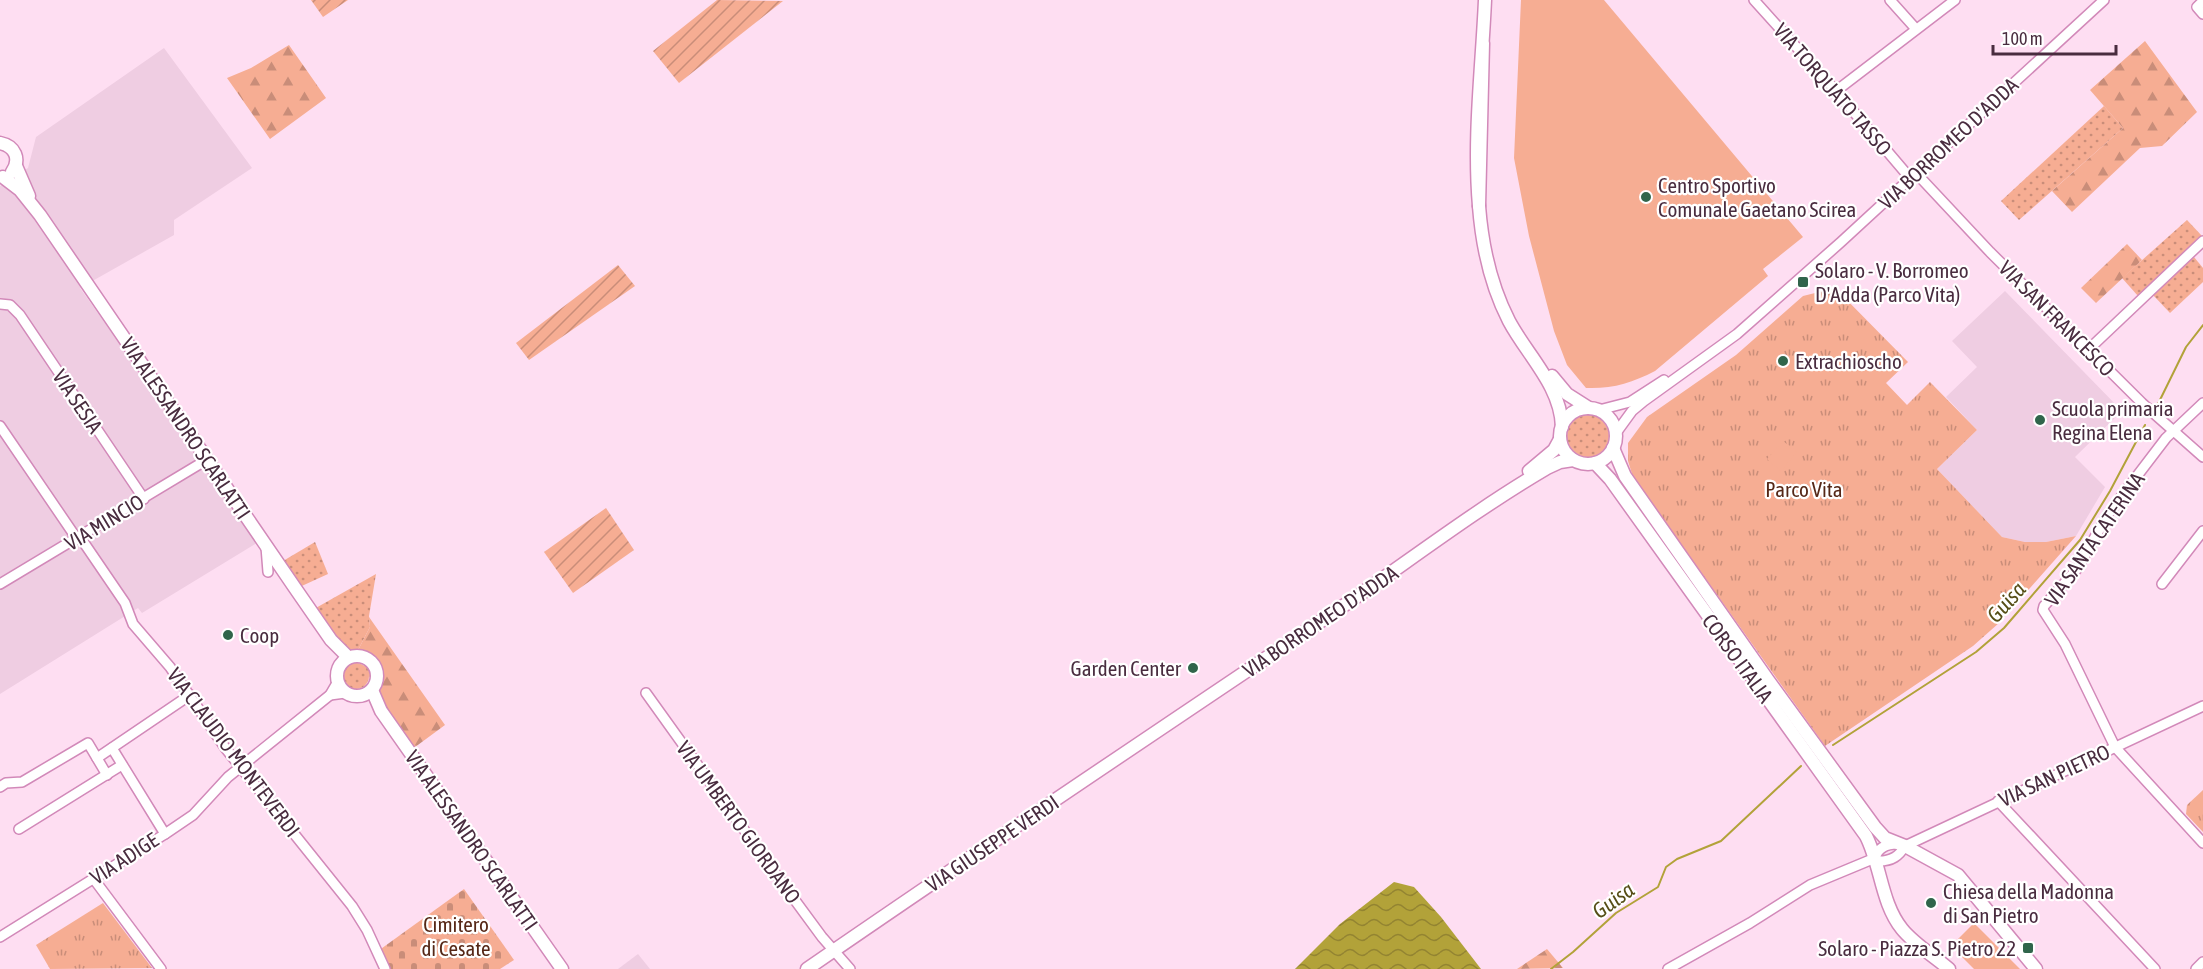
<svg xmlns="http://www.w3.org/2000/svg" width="2203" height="969" font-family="'Asap Condensed',sans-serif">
  <defs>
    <pattern id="grass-dots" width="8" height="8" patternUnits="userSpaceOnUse" patternTransform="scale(1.5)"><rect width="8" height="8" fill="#f6ad93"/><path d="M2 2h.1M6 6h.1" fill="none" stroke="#c98d79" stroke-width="1.8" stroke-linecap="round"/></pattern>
    <pattern id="forest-firs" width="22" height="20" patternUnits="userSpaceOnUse" patternTransform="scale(1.5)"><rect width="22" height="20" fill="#f6ad93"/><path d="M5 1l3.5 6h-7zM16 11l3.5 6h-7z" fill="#c98d79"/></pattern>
    <pattern id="cemetery-stones" width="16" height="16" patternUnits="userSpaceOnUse" patternTransform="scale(1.5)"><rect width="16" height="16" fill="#f6ad93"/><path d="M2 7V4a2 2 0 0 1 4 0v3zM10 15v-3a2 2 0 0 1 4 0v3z" fill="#c98d79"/></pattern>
    <pattern id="park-tufts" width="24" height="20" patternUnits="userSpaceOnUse" patternTransform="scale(1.5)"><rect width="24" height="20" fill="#f6ad93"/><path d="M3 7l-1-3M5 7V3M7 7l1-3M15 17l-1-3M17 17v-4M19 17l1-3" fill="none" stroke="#c98d79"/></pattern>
    <pattern id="garden-furrows" width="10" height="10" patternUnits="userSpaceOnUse" patternTransform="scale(1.5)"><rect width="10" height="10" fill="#f6ad93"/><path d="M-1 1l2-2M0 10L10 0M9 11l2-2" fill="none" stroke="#c98d79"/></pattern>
    <pattern id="water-waves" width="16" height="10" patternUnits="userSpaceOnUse" patternTransform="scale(1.5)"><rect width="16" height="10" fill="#b2a239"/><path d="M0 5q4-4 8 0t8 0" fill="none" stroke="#938431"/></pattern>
  </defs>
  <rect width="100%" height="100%" fill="#fedef2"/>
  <g fill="#efcde2">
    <polygon points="164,48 252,168 174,220 174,235 80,288 260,541 142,613 138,608 0,694 0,186 28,168 36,137"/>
    <polygon points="2005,291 2122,411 2075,457 2105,487 2076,536 2046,542 2025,542 2002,537 1937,469 1977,430 1946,397 1977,367 1952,341"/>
    <polygon points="638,954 650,969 618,969"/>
  </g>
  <g fill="url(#grass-dots)">
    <polygon points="2104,106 2123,128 2019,220 2001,201"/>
    <polygon points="2187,220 2202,236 2138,296 2122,278"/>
    <polygon points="2194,257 2203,268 2203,282 2170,313 2153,295"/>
    <circle cx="1588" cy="436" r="21"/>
    <polygon points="315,542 328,574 293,590 278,564"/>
    <polygon points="376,574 369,616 370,627 357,652 341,645 314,609"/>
    <circle cx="356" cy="676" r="13"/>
  </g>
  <g fill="url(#forest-firs)">
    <polygon points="2145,41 2197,112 2162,146 2140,148 2072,212 2052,191 2123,128 2090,90"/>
    <polygon points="289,45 326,98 270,139 227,78 251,68"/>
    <polygon points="2127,244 2142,260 2096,303 2081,288"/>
    <polygon points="369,617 445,725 407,753 357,652 370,627"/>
    <polygon points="1547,949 1563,968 1517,969"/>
  </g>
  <polygon fill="url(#cemetery-stones)" points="464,889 514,960 500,969 391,969 378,951"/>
  <g fill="url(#park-tufts)">
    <polygon points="1835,288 1908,362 1886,383 1907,405 1930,382 1977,430 1937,469 2002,537 2025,542 2046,542 2076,536 1999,623 1973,646 1825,746 1633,477 1628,461 1628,443 1647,417 1736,355 1803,296"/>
    <polygon points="2203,790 2203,832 2186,814 2187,805"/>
    <polygon points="103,903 152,968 50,969 36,945"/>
  </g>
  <g fill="url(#garden-furrows)">
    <polygon points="311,0 348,0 323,17"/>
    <polygon points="717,0 783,1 679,83 653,51"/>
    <polygon points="618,265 635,286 529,360 516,343"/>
    <polygon points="606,508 634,550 573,593 544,552"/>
  </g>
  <g fill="#f6ad93">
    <path d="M1521,0H1604L1803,237L1763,269L1768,276L1655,371C1632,383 1612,389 1586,388L1567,365L1554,331L1529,236L1514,158Z"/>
    <polygon points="1783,441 1797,452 1781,471 1767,459"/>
    <polygon points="1974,923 2020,969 1974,969 1951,946"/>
  </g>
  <polygon fill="url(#water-waves)" points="1394,882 1414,887 1441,917 1481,969 1295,969 1340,924"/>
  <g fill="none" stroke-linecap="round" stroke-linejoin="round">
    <g stroke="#b2a239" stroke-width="2">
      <polyline points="2156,408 2186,347 2203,325"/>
      <polyline points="1833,745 1976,652 2004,628 2080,540 2110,491 2145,425"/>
      <polyline points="1551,969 1573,952 1616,913 1658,887 1666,867 1677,859 1721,841 1801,766"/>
    </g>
    <g stroke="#d289b9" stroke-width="12">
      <g id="minor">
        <polyline points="1754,0 1836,91 1910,178"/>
        <polyline points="1890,0 1916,29"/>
        <polyline points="2203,1 2197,7 2203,14"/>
        <polyline points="1836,91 1955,0"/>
        <polyline points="1916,173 1990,252 2142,403 2203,457"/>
        <polyline points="0,304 10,305 20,315 144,499"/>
        <polyline points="2089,349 2203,241"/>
        <polyline points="2203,403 2166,438 2108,514 2077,569 2044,606 2043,610 2065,644 2115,747 2203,843"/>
        <polyline points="1599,410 1630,402 1664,380"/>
        <polyline points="0,426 77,539"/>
        <polyline points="1616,433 1632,411 1644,401 1737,334 1841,242 2104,0"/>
        <polyline points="80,537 125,603 133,624 170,667 226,749 352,906 367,930 385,969"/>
        <polyline points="266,547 268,572"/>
        <polyline points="0,584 208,459"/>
        <polyline points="2162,584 2203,531"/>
        <polyline points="646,693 783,884 822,937 850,969"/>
        <polyline points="330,695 345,693"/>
        <polyline points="97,758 190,695"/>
        <polyline points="0,787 6,783 22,782 88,743 107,775"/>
        <polyline points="1998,801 2155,969"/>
        <polyline points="19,829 122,765"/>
        <polyline points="165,834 193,815 228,777 330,695 337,683"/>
        <path d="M1875,858L1879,861C1892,861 1899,856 1905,846L2203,706"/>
        <path d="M1875,858C1878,847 1887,844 1897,844"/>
        <polyline points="93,878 161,969"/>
        <polyline points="0,937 165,834 112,748"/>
        <polyline points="1668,969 1750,923 1810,885 1875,858"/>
        <polyline points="2196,969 2203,962"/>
      </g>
    </g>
    <g stroke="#d289b9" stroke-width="15">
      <g id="tertiary">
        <path d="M1483,43L1479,206C1473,137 1482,68 1485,0"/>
        <path d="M0,143C15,146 21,159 12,172"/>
        <polyline points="16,166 29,196"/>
        <polyline points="3,177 20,190 40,215 295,588 331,640 348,657"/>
        <path d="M1479,206C1482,245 1491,286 1509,321C1527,355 1561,386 1562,427"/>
        <polyline points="1552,376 1567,394 1589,408"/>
        <circle cx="1588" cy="436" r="28"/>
        <polyline points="1613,448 1625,476 1768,680 1875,827 1885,838 1905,846 1958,875 2036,969"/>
        <path d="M1595,463L1610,479L1866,836C1881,865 1881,903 1902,929C1914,944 1934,956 1949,969"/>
        <polyline points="1529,471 1554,450 1560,439"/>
        <circle cx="357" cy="676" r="20"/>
        <polyline points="372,690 381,711 562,969"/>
        <path d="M807,969C981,849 1157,731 1333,613C1404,565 1472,512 1547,468L1560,462L1573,460"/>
      </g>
    </g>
    <use href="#minor" stroke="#fff" stroke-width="9"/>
    <use href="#tertiary" stroke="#fff" stroke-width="12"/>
  </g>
  <g fill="#30654b" stroke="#fff" stroke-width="2">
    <circle cx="1646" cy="197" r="6"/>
    <rect x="1797" y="276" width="12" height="12" rx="3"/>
    <circle cx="1783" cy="361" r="6"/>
    <circle cx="2040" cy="420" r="6"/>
    <circle cx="228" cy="635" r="6"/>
    <circle cx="1193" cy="668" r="6"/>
    <circle cx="1931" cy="903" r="6"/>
    <rect x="2022" y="942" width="12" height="12" rx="3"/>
  </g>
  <g text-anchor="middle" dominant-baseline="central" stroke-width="4.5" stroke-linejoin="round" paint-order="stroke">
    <g font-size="21" fill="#492c3f" stroke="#fff">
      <text transform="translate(1833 89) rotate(49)">VIA TORQUATO TASSO</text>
      <text transform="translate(1948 143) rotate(-43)">VIA BORROMEO D'ADDA</text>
      <text transform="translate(2057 318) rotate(45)">VIA SAN FRANCESCO</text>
      <text transform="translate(78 401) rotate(56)">VIA SESIA</text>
      <text transform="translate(186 428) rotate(56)">VIA ALESSANDRO SCARLATTI</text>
      <text transform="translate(104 522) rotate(-31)">VIA MINCIO</text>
      <text transform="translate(2094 539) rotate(-55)">VIA SANTA CATERINA</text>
      <text transform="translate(1320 621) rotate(-34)">VIA BORROMEO D'ADDA</text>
      <text transform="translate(1738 658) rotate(54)">CORSO ITALIA</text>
      <text transform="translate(234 752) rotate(53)">VIA CLAUDIO MONTEVERDI</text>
      <text transform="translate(2054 775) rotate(-25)">VIA SAN PIETRO</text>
      <text transform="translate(739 822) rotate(54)">VIA UMBERTO GIORDANO</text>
      <text transform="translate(472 840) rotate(55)">VIA ALESSANDRO SCARLATTI</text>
      <text transform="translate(992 843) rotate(-34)">VIA GIUSEPPE VERDI</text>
      <text transform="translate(124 858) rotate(-33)">VIA ADIGE</text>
    </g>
    <g font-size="21" fill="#492c3f" stroke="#fff" text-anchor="start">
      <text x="1658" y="185">Centro Sportivo<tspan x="1658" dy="24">Comunale Gaetano Scirea</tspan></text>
      <text x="1815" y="270">Solaro - V. Borromeo<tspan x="1815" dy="24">D'Adda (Parco Vita)</tspan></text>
      <text x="1795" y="361">Extrachioscho</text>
      <text x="2052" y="408">Scuola primaria<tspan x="2052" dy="24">Regina Elena</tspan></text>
      <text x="240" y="635">Coop</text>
      <text x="1181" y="668" text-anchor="end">Garden Center</text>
      <text x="1943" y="891">Chiesa della Madonna<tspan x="1943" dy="24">di San Pietro</tspan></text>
      <text x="2016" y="948" text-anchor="end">Solaro - Piazza S. Pietro 22</text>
    </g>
    <g font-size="21" fill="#552716" stroke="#fff">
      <text x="1804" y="489">Parco Vita</text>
      <text x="456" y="924">Cimitero<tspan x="456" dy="24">di Cesate</tspan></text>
    </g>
    <g font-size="22" font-style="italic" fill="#564e17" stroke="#fff">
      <text transform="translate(2006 602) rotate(-48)">Guisa</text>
      <text transform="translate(1613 900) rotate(-36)">Guisa</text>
    </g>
  </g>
  <path d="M1993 45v9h123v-9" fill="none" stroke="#492c3f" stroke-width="3"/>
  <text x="2002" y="45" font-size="18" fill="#492c3f" stroke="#ffffff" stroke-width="4.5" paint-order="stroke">100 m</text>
</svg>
